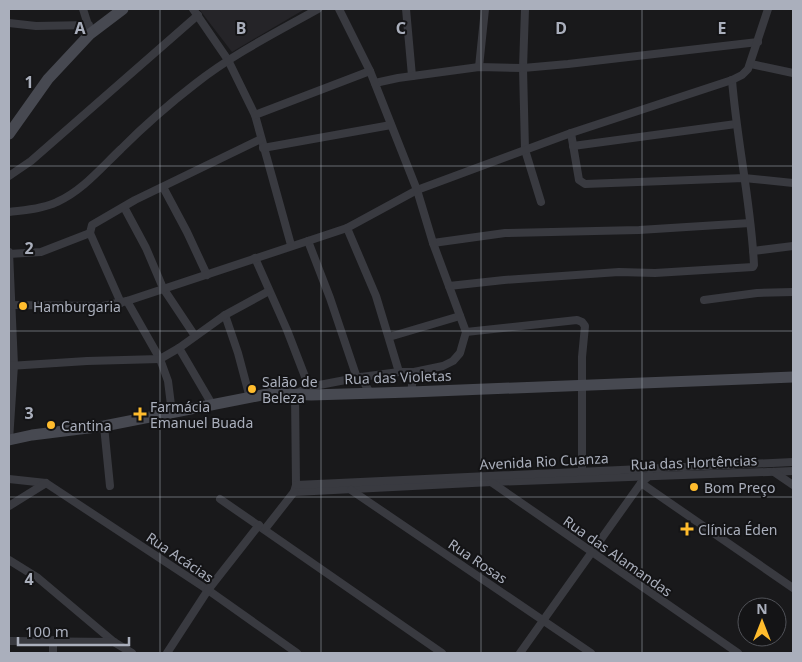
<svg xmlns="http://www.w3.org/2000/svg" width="802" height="662" font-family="'Noto Sans',sans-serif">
  <rect width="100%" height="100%" fill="#19191b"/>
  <polygon fill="#252428" points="199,9 305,9 232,52"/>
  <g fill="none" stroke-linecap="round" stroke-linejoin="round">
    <g stroke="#393a40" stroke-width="8">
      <polyline points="83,9 89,28"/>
      <polyline points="193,9 228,60 255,115 291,245"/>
      <polyline points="406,9 412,76"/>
      <polyline points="525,9 523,68 525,150 541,202"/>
      <polyline points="9,23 36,26 89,25"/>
      <polyline points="751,64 793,73"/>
      <polyline points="479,67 485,9"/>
      <polyline points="375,83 398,78 479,67 523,68 568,64 758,42"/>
      <polyline points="255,115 370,71"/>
      <polyline points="571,133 579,180 585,184 744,178 793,183"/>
      <polyline points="573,146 736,124"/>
      <polyline points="263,148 391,125"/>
      <polyline points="9,176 31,161 198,15"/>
      <polyline points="163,187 187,232 207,275"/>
      <polyline points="124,207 146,248 163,288 195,336"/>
      <path d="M9,212C24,210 43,209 57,202C82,191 101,168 121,149C144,126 169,104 195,84C233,54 277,32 318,9"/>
      <polyline points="347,228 376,296 399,372"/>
      <polyline points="90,233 92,225 135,200 261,139"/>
      <polyline points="308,241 330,298 357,378"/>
      <polyline points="433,243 505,233 639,230 750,223"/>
      <polyline points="753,251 793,246"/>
      <polyline points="9,252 14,365 9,440"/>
      <polyline points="9,254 41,252 90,233 121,303"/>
      <polyline points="255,258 287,330 309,387 295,394 296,485 294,492 492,482 793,471"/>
      <path d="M449,286L504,280L619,272L655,273L753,267L754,265C751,203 737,142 732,80"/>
      <polyline points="704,300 757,293 793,292"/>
      <polyline points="127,301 160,359 168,381 172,413"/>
      <polyline points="9,305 103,306 127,301 347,228 417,190 571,133 732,80 742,75 748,69 768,9"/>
      <polyline points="225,315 238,353 250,398"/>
      <polyline points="466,332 577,320 582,322 585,326 582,357 582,471"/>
      <polyline points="389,337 460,316"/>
      <polyline points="179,348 213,406"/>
      <polyline points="9,366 87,361 160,359 179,348 225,315 269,291"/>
      <polyline points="361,377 370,393"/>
      <polyline points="310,390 309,387 361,377 399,372 414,372 443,366 453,361 460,353 466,332 433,243 417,190 370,71 339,9"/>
      <polyline points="411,392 414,372"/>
      <polyline points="104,426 110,486"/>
      <polyline points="774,472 793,485"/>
      <polyline points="9,479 46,483 208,590 297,653"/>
      <polyline points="491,482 738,653"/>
      <polyline points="641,483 793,588"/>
      <polyline points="296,485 793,462"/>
      <polyline points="351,490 591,653"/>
      <polyline points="220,499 442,653"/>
      <polyline points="9,506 46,483"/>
      <polyline points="265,529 294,492"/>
      <polyline points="9,560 38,578 114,642 132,653"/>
      <polyline points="53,640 53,653"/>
      <polyline points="9,641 114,642"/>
      <polyline points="167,653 208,590 259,525"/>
      <polyline points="520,653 641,483 650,475"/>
    </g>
    <g stroke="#474951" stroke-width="11">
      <polyline points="9,134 48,79 90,34 123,9"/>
      <polyline points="9,440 32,435 104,426 272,393 311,395 411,392 793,377"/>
    </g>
  </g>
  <path fill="none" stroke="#aaafbc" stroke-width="1" stroke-opacity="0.55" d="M160,9V653M321,9V653M481,9V653M642,9V653M9,166H793M9,331H793M9,497H793"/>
  <g fill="#ffbc2d" stroke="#141416" stroke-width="2">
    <circle cx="23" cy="306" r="5"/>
    <circle cx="252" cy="389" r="5"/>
    <path d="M137.5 406.5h5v5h5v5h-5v5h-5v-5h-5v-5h5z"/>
    <circle cx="51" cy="425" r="5"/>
    <circle cx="694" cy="487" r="5"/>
    <path d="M684.5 521.5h5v5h5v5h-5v5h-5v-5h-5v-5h5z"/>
  </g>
  <g text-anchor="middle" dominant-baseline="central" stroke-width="4" stroke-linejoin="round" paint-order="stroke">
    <g font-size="14" fill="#aaafbc" stroke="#141416" text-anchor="start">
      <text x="33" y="306">Hamburgaria</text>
      <text x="262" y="381">Salão de<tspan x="262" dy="16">Beleza</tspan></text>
      <text x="150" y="406">Farmácia<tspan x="150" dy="16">Emanuel Buada</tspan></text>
      <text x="61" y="425">Cantina</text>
      <text x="704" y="487">Bom Preço</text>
      <text x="698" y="529">Clínica Éden</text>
    </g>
    <g font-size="14" fill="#aaafbc" stroke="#141416">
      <text transform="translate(398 377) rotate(-2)">Rua das Violetas</text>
      <text transform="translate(544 461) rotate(-3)">Avenida Rio Cuanza</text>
      <text transform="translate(694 462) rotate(-2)">Rua das Hortências</text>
      <text transform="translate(618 556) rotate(35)">Rua das Alamandas</text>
      <text transform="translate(180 557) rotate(34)">Rua Acácias</text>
      <text transform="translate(478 561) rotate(34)">Rua Rosas</text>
    </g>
  </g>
  <g font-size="16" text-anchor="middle" font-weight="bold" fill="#aaafbc" stroke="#141416" stroke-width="4" stroke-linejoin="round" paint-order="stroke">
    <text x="80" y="34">A</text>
    <text x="241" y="34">B</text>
    <text x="401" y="34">C</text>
    <text x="561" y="34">D</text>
    <text x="722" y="34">E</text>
    <text x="29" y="88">1</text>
    <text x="29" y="254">2</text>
    <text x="29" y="419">3</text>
    <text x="29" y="585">4</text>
  </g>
  <rect width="802" height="662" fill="none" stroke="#aaafbc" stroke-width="20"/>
  <g transform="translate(762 622)"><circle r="24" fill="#141416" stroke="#505258"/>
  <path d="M0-4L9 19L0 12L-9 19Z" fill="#ffbc2d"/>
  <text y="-8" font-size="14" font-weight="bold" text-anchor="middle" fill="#aaafbc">N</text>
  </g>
  <path d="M18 637v8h111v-8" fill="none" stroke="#aaafbc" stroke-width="2.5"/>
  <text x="25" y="637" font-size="15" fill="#aaafbc" stroke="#141416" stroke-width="4" paint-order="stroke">100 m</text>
</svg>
